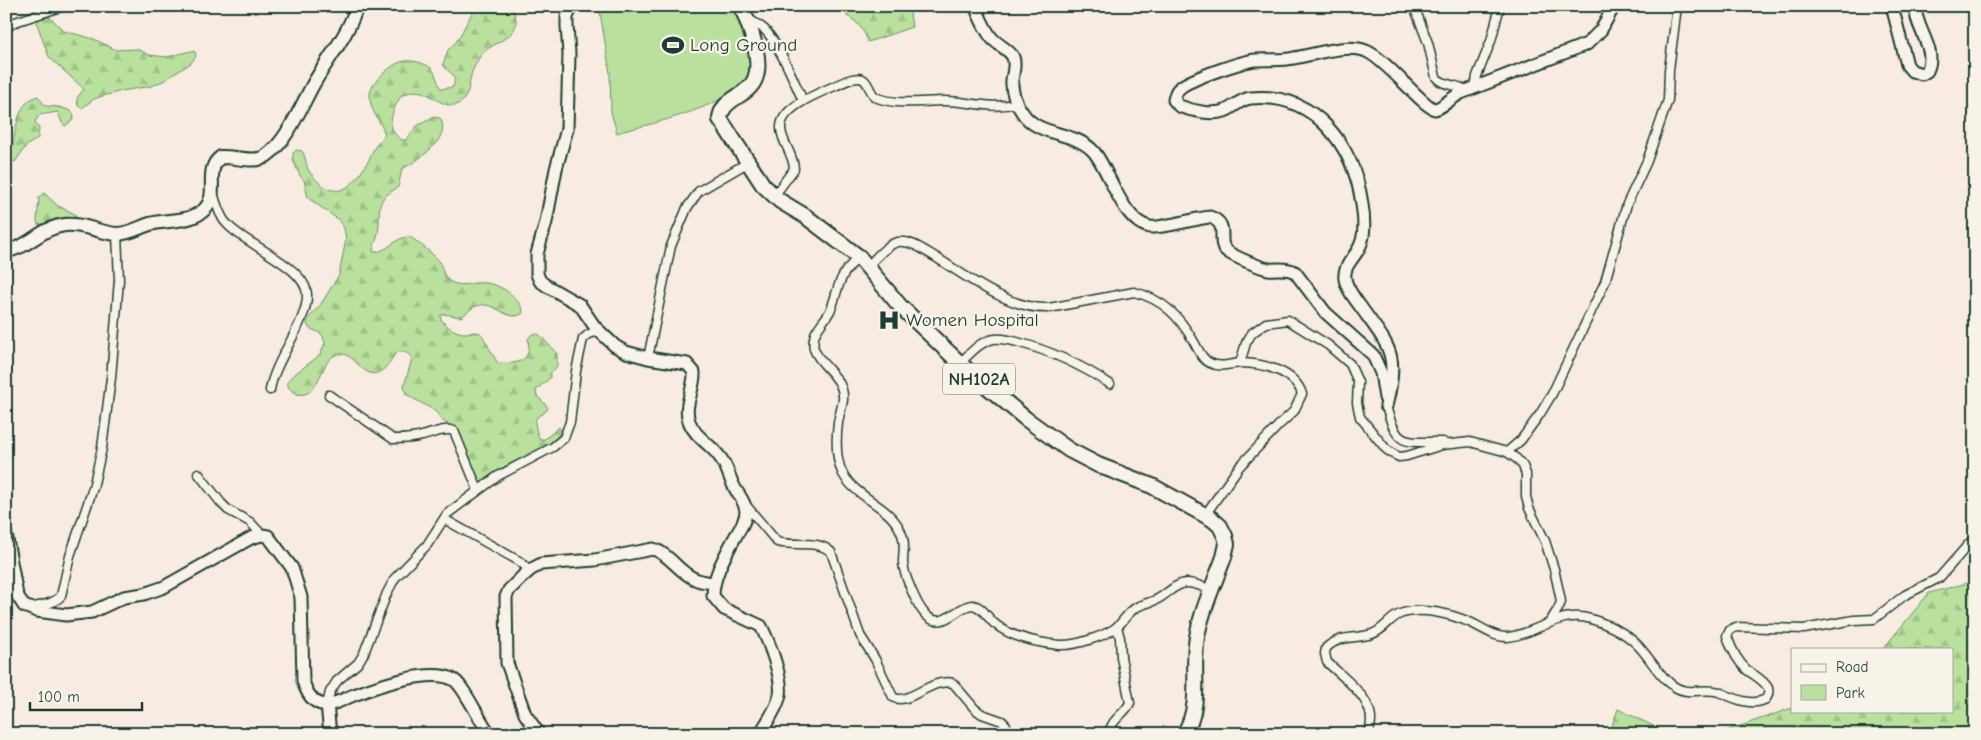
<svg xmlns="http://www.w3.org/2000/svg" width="1981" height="740" font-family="'Comic Neue',sans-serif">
  <defs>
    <pattern id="forest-firs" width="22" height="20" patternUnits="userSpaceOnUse" patternTransform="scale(1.25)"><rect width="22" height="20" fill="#b9e19d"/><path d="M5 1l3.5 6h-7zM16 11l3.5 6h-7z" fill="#9fc288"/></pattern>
  </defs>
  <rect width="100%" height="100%" fill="#f8ebe1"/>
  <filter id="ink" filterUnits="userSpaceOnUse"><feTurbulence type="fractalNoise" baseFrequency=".02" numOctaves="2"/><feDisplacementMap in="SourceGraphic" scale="10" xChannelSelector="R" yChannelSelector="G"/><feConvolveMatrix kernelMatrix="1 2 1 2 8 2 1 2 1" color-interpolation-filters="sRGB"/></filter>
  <g filter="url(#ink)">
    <path fill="#b9e19d" stroke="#6c8f68" d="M599,6H736C740,20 752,49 753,61C756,103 647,124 617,133L611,112L610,73Z"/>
    <g fill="url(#forest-firs)" stroke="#6c8f68">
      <path d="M476,6H512C514,12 517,19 516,25C512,39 493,43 484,52C478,58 475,65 472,72C468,84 470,101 455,105C442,108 429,91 416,91C411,91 405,94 401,96C392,110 384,129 402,140H406L417,126L434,117L440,118C453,138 416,162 402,169L398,187C393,191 386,194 382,200C377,209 381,225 377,237C376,242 373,246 373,252C388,253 395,236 410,237C414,239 437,257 439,261C444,270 442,278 453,283C461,286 467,284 476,283C496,281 514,292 523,310L522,314C507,322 497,303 481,305C471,306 468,313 461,317L444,314L440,316C441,324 456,333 464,333C469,333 476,331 480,333C483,334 493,357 498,363C517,364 532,363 528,339L532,334H537L541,336L557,354V366L550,374V378L536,390L537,396L546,405L548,409C545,413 541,414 537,417C533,423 537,434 540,439H545L559,427L561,430C553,449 526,455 509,464C500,469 492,475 482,480C469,473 466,449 460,436C456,428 450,426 443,421C440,419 439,415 436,412C427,405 416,401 406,394L404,386L412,359C408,352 404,351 396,353C391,359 388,367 381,371C361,384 353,342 332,357C320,366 318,399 297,394C292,392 289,389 287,383L291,377L320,355L325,343L323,336L320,333L309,328L307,324L308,319L321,304L339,275L346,239L344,228L339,220L308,198L304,180L300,176L293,160V153L297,150L302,151C307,159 305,168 312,175C335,203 352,189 367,163C370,159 371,153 374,149C377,143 382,140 385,134C381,121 368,109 370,94C371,82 393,62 405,61C413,60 425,63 431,68C436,72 437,83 441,89L453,87C458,72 449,75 443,64L448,50L457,41Z"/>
      <path d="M846,6H909L912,27L868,42C864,30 858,22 847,16Z"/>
      <polygon points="43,17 50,17 64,31 94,39 116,50 137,49 149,55 167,57 191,51 195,52 196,56 191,63 163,81 151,86 122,91 103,96 94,99 82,108 78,106 77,98 84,89 49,57 37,24 38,19"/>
      <path d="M38,96L45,106L59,107L71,111L74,115L73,120L65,126L62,123L58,112L39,115L35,122L39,129L38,138L26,146L15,162L11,160L10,154C17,136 14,103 38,96Z"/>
      <polygon points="44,193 58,206 75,214 77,220 38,225 37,220 39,197"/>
      <polygon points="1975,581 1975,734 1717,734 1792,708 1792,711 1952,711 1952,649 1883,649 1929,593"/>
      <polygon points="1618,709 1670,734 1609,734"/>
    </g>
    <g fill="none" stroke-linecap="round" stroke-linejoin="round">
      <g stroke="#1f3d34" stroke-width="11">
        <g id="street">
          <path d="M1414,6L1428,43L1436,77C1443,87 1458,83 1467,91"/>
          <path d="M747,18C753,22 759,25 764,29C779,44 794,81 803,101"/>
          <polyline points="6,28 15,22 64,6"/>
          <polyline points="1475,88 1477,76 1491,41 1500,6"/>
          <path d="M213,193C217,204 219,216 227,224C245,245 308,267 307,296C307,323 275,359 270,390"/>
          <path d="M774,196L794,169C794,155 782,143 781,129C779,105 828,90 846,81C870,72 865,86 875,97C896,106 922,101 944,101C969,101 991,110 1017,103"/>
          <path d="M859,257C854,262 848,267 844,274C837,285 836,297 831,309C827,318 819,325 815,334C813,340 813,344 814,349C821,368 845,377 843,400C842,408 839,415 838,423C836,439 835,459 843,474C857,499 891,506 901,532C906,542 903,552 903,562C903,573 917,606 925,614C942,633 958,605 972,605C983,606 987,618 995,624C1011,637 1038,643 1059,645C1075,646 1107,636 1119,625C1125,619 1129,611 1137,607C1145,603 1154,602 1161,597C1169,592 1177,583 1187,583C1196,583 1205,588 1213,590"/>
          <path d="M868,266C876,258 887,244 898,242C912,240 926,252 937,258C969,278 1011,310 1049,308L1134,292C1163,299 1180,317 1194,342C1198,349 1202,360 1210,363C1220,368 1230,364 1240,363C1262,363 1295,371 1302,394L1294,411L1279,425L1239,467L1205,515"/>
          <polyline points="648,358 671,246 687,208 699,191 747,163"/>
          <path d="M960,363C969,355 978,343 990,340C998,337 1009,340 1017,342C1051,351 1081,365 1110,384"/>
          <polyline points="1240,363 1246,343 1252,333 1266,323 1288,320 1328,345 1350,364 1358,382 1357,403 1360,417 1386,449 1393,454 1399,457 1407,456 1442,445 1470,442 1507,452 1517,459 1523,466 1526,474 1526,497 1529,508 1545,541 1554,569 1560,596 1561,602 1558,609 1550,622"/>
          <path d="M329,395L393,439C403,439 412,439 422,436C432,434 444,427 454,431L478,490"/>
          <path d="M1386,406C1398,449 1404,441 1443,442"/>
          <polyline points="1507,452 1521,440 1540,414 1552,394 1605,282 1627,204 1647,161 1668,100 1669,70 1677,6"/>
          <polyline points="198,473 221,503 228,510 250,522 262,535"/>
          <path d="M745,504L777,542C794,547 818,539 831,552L860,635L875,659L893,697C907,707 932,677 953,683L975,709L982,714L1002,721L1006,725V734"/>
          <polyline points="444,519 519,561 530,570"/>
          <path d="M30,608C41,605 54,604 61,596L70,556L93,488L102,448L111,378L119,280L117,234"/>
          <polyline points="327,704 330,692 337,681 358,663 364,653 387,593 395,578 427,545 447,514 498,476 553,447 564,438 570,422 576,371 583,339 589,334 600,331"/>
          <path d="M1109,734C1111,719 1124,715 1130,703L1121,657L1120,638L1117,627"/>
          <path d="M1368,734C1382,703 1345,680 1327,662L1325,654L1326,648C1339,635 1356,639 1372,634C1385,630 1390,616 1403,613C1422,607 1451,614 1469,622C1482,627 1494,638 1508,637C1537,634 1561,609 1591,619C1610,625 1630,635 1642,650C1653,663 1661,678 1675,687C1689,696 1704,687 1719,692C1733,698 1752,707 1766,699C1768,696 1769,692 1768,688C1764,680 1754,675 1747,670C1737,661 1731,648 1727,636L1730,630L1736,627L1804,629L1854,620L1874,619L1905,595L1939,578L1975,537"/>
        </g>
      </g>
      <g stroke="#1f3d34" stroke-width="15">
        <g id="secondary">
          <path d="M572,6L567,17V26L569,54L567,129L556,169L546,222L537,254V274L540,281L547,286L580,305L595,327L615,346L626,352L648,358L687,364L694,372C695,389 683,405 689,421C694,436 710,444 719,456C728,466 729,479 736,490C740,497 745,502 746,511C746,521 739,530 734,539C725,556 713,576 713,596L724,609L761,626C769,642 783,678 780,695C777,709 767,722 760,734"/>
          <path d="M975,6C980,17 984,28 991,37C997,45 1009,49 1013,57C1016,65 1013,72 1012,80C1011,91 1016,104 1022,112C1038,138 1075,130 1094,152C1110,171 1122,222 1150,227C1159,229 1197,218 1210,217C1232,225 1214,242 1228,252C1235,257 1259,267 1268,269C1277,270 1286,267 1295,272L1325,312L1373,355L1381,373L1385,398"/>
          <path d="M1892,6L1907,65L1912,71L1922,74L1927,71C1938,49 1915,29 1915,6"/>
          <path d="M1386,406C1400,353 1389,347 1360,306C1354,298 1347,289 1345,279C1343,265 1355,258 1360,246C1366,234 1364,217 1362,204C1354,146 1315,92 1251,98C1241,99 1235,106 1227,110C1214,116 1192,111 1179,106L1174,100C1175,95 1176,90 1181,87C1191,79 1242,61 1256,60C1269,59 1281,61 1294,58C1314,55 1346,43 1366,51C1385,58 1424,108 1435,109C1440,109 1454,96 1461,93L1587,44L1601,30L1614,6"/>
          <path d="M6,534L17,595L24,606L37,611L66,615L92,612L124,597L144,594L164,587L251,538L262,535L268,536L292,568L301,597L303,681C306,691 311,701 321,704C332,707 345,698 354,695C377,686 432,667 454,680C464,686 480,722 490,734"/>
          <polyline points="327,704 330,734"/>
          <path d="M539,734L525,714L507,663L506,597L509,590L522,577L530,570L541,564L595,560L653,549C670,554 678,572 695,579C701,582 708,582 714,583"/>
        </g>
      </g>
      <g stroke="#1f3d34" stroke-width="16">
        <path id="primary" d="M6,251C31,247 39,228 65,225C83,223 99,233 117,234C129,234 140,227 150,224C168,219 191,223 205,209C220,193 203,170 221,157C234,156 255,164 266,156C287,142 302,104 314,83C329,57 348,35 357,6"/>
      </g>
      <g stroke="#1f3d34" stroke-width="18">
        <path id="highway" d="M741,6C749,24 763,60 755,79C748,97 721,98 720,119L763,185L780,201L805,216L859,257L900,306L965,368L1026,419L1069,450L1098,465L1152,486L1212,519L1220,526L1225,536L1227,544L1224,557C1215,582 1201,611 1197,637C1191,669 1203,705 1184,734"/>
      </g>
      <use href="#street" stroke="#f7f3e8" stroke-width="8"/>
      <use href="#secondary" stroke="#f7f3e8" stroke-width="11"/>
      <use href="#primary" stroke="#f7f3e8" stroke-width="12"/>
      <use href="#highway" stroke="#f7f3e8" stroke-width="14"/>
    </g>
  </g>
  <defs>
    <g id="stadium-bare" transform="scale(1.725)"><path d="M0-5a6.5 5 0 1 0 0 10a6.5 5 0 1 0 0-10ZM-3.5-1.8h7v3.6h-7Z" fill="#1f3d34" stroke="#f7f3e8" stroke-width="2.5" paint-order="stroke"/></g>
    <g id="hospital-bare" transform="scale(1.725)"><path d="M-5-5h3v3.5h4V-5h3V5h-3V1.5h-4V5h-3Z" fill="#1f3d34" stroke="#f7f3e8" stroke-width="2.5" paint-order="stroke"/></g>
  </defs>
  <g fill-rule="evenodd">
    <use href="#stadium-bare" x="673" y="45"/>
    <use href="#hospital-bare" x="889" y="320"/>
  </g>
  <g text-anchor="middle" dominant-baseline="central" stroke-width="4.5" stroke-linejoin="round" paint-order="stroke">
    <rect fill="#f7f3e8" stroke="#60746a" stroke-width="1" x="943" y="363.5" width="72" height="31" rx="4"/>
    <g font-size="18" font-weight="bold" fill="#1f3d34">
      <text x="979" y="379">NH102A</text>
    </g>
    <g font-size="19" fill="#1f3d34" stroke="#f7f3e8" text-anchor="start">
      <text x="690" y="45">Long Ground</text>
      <text x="906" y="320">Women Hospital</text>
    </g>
  </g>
  <rect width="1981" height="740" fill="none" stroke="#f7f3e8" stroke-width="25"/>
  <rect x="12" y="12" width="1956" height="715" fill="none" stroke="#1f3d34" stroke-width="2" filter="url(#ink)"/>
  <rect x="1791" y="648" width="162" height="65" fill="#f7f3e8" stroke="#a1aaa0"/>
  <rect x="1801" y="664" width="25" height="8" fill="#f7f3e8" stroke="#a1aaa0"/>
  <text x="1836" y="672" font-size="15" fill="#1f3d34">Road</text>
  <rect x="1801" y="685" width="25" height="15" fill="#b9e19d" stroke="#a1aaa0"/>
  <text x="1836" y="698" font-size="15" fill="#1f3d34">Park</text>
  <path d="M30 702v8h112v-8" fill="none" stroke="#1f3d34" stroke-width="2.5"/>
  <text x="38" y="702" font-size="15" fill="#1f3d34" stroke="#f7f3e8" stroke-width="4" paint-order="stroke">100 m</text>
</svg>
